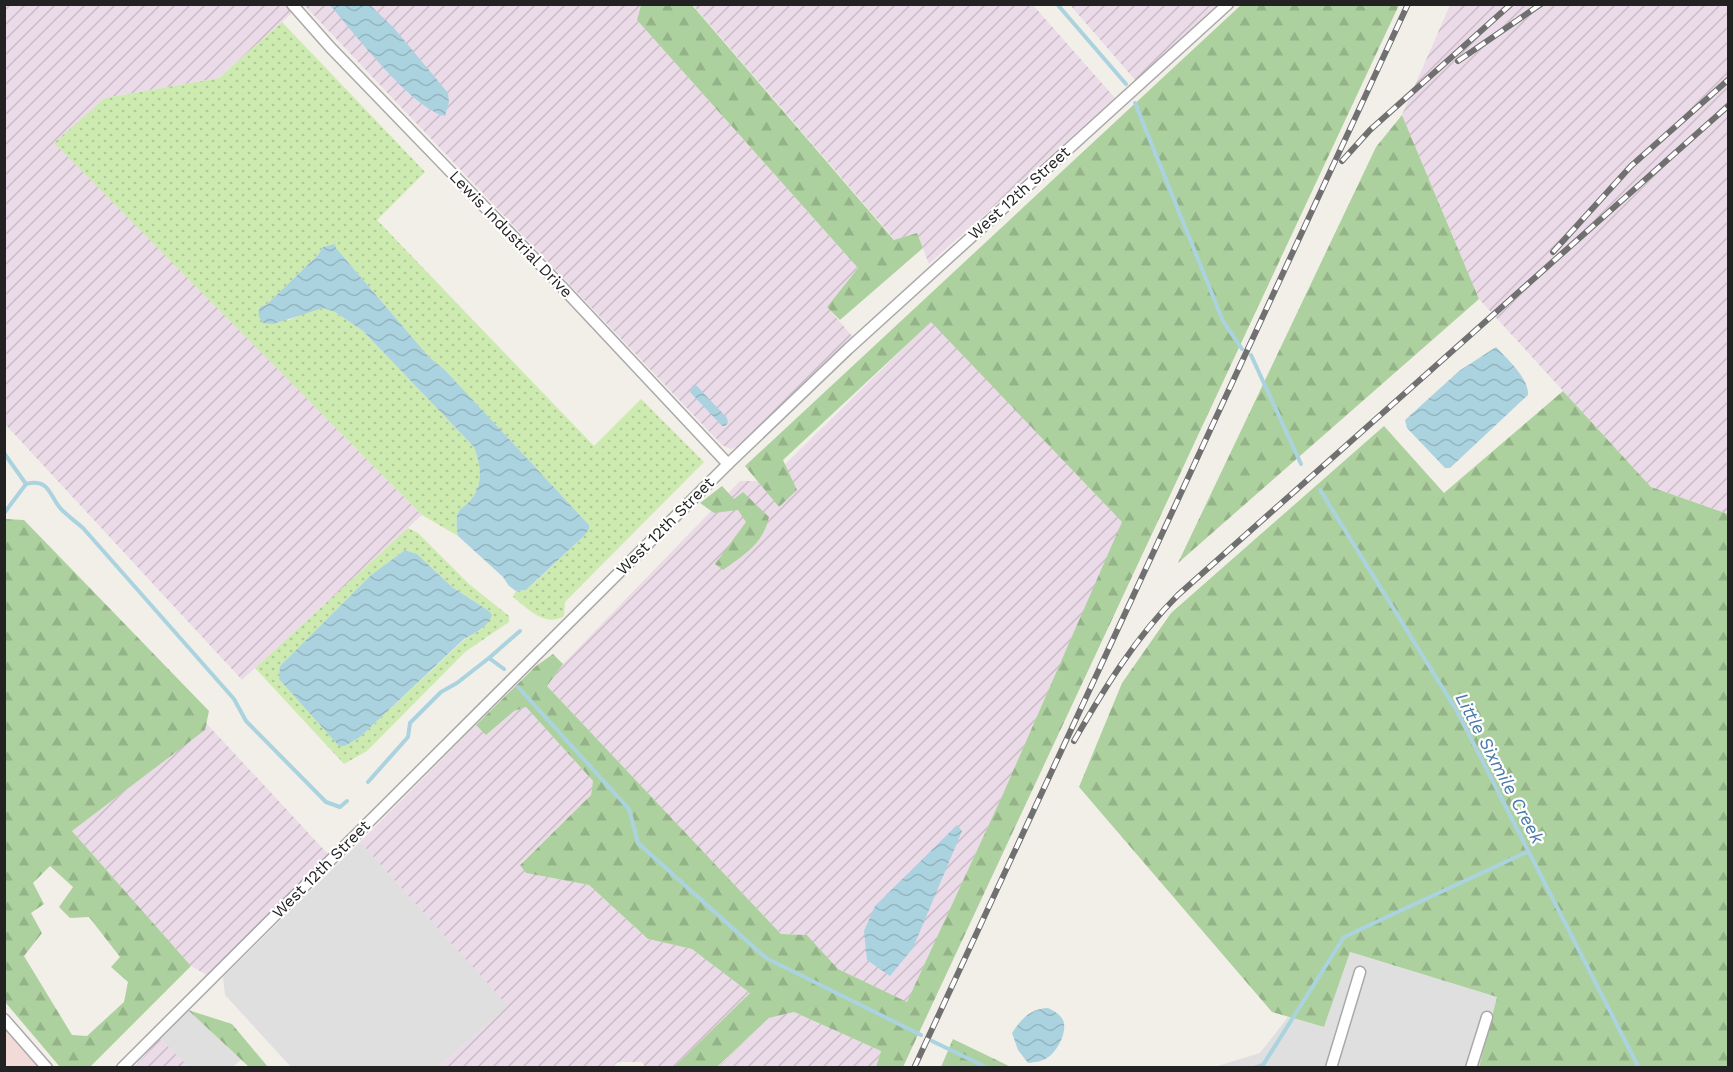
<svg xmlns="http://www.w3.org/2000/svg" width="1733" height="1072" font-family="'Work Sans',sans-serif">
  <defs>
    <pattern id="industrial-furrows" width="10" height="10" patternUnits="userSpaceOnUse" patternTransform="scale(1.5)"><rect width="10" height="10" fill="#ebdbe8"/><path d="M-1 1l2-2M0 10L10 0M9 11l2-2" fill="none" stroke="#c9bcc7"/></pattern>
    <pattern id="grass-dots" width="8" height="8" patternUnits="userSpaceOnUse" patternTransform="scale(1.5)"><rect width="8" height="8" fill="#cdebb0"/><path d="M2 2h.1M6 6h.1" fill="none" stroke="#b0c997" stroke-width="1.8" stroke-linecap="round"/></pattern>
    <pattern id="forest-firs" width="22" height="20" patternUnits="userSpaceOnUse" patternTransform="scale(1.5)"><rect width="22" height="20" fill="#add19e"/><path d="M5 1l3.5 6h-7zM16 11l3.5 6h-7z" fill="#95b388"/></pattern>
    <pattern id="water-waves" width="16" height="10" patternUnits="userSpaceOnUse" patternTransform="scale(1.5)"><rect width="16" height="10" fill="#aad3df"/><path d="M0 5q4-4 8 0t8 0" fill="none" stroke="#92b5bf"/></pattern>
  </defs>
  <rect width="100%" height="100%" fill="#f2efe9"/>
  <g fill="#e0dfdf">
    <polygon points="360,842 509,1006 438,1067 291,1067 225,995 223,977"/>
    <polygon points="1349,952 1497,997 1479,1067 1211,1068 1260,1053 1288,1017 1324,1027"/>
    <polygon points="188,1010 241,1060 233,1067 189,1067 160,1039"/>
  </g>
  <polygon fill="#f2dad9" points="4,1028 5,1028 39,1067 5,1067"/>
  <g fill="url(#industrial-furrows)">
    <polygon points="5,5 286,5 293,12 219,78 105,98 55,143 422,515 242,680 5,424"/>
    <polygon points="304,5 641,5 637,20 858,268 827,307 853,337 738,447 731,449 722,445"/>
    <polygon points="693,5 1033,5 1115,98 929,264 917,233 895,240"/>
    <polygon points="1070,5 1220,5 1136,81"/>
    <polygon points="1450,5 1728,5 1728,514 1651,487 1479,299 1402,115"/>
    <polygon points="931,321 1123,522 1003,794 907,1003 838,969 807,935 781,934 547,686 563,664 740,481 768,481"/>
    <polygon points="526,707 593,781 591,795 520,864 526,873 589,885 648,939 692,949 751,993 674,1067 645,1067 642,1062 618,1062 611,1068 438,1067 508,1006 360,842 476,725 486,734 514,710"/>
    <polygon points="206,723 328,854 207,975 191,966 72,831 204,730"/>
    <polygon points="794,1012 881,1051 876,1067 717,1068 769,1018"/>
    <polygon points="160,1039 189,1067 134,1067"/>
  </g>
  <g fill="url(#grass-dots)" fill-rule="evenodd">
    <path d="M282,22L425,172L377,220L594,446L641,399L704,462L565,602L564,616C545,628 527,608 513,597L516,591L526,590L533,584L584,536L589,525L445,370L429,357L336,248L335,245L323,247L318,255L266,305L261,306L289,320L299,315L323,308L335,312L363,331L474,447C481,465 484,486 469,502C464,507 458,509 457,516C456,522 457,530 458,536L422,515L54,143L105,98L219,78Z"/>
    <path d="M408,528L418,533L469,584L509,616V622L465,652L367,751L344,764L255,668ZM405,550L417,554L452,587L489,611L482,629L465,639L360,737L345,746L280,666L371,575Z"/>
  </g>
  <g fill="url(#forest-firs)" fill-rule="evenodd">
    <polygon points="1242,4 1399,5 903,1067 876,1067 881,1051 794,1012 769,1018 717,1067 674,1067 750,993 692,949 648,939 589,885 526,873 520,865 591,795 593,781 526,707 514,711 486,735 476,725 536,666 553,654 563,664 547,686 781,934 807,935 838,969 907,1002 1003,794 1122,522 931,322 783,460 797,490 779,507 745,466"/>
    <polygon points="641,5 692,5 894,240 917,233 923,248 840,320 827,307 858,268 637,20"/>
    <polygon points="1402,115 1479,299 1178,563 1376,147"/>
    <polygon points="1563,391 1651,487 1728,514 1728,1067 1479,1067 1497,997 1350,952 1324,1027 1272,1012 1079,787 1122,683 1171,613 1384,426 1444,493"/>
    <path d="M722,486L734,499L743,492L769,517C763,544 745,554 723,570L715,564L746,522L738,510L714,513L700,503Z"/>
    <path d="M5,519L24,520L209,711L205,730L72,831L191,966L90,1067H60L5,1002ZM50,866L73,887L59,907L70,918L89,917L120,957L111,967L128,982L124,1002L87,1036L72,1035L24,956L42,933L31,913L44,904L33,883Z"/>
    <polygon points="188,1010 232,1024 268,1067 249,1067"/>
    <polygon points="953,1039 1011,1067 941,1067"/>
  </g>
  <g fill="url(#water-waves)">
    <path d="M330,5H370L394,28L448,93L449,102L445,116C412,109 353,32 330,5Z"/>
    <path d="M335,244L336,248L429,357L445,370L589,525V529L584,536L526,590L516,591L509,586L503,577L458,536C457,530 456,522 457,516C458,509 464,507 469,502C484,486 481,465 474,447L363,331L335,312L323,308L273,324L263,323C258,317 257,313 261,306L266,305L318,255L323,247Z"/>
    <path d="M1496,347C1507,359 1529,378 1528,395L1450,468H1445L1407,428L1405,420L1459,371Z"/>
    <polygon points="693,385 697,386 727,418 728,423 725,426 722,426 690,392"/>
    <path d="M405,550L417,554L452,587L489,611L492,615C488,627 475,633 464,639L360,737L345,746H339L279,679L280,666L371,575Z"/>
    <polygon points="957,825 962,831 913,948 890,976 867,960 864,931 875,906"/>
    <path d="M1048,1008C1054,1011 1060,1014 1063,1020C1068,1032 1057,1052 1047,1058C1041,1062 1035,1062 1028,1063L1018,1050L1012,1033C1022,1018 1030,1009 1048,1008Z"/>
  </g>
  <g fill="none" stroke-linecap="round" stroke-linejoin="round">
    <g stroke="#aad3df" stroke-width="4">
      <polyline points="1057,4 1126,84"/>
      <polyline points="1135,103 1223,321 1242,349"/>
      <polyline points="1251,355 1301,464"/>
      <path d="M4,453L26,484C50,478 49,496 61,509C68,516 76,522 83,528L234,699L246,721L326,802L340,807L347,801"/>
      <polyline points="1320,490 1457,711 1639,1068"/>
      <polyline points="5,512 26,484"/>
      <polyline points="489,658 520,631"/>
      <polyline points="518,687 629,809 638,843 766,958 921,1035"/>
      <polyline points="368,782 408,737 410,723 441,692 457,683 489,658 504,669"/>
      <polyline points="932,1041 988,1068"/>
      <polyline points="1254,1068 1263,1065 1344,937 1529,851"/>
    </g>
    <g stroke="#a9a9a9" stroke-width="13">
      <g id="minor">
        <polyline points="292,4 330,47 561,286 728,464"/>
        <polyline points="4,1019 47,1068"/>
        <polyline points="122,1068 728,464 848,349 1228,4"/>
        <polyline points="1331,1068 1360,972"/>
        <polyline points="1471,1068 1487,1017"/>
      </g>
    </g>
    <use href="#minor" stroke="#fff" stroke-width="10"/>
    <g stroke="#707070" stroke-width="6">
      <g id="rail">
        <polyline points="1458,61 1541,4"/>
        <polyline points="1342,161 1370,130 1511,4"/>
        <polyline points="1553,252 1631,166 1728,80"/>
        <path d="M1074,741C1104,689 1135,638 1178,595L1728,106"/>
        <polyline points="914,1068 1408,4"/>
      </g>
    </g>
    <use href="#rail" stroke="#fff" stroke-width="4" stroke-dasharray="11" stroke-linecap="butt"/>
  </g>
  <g text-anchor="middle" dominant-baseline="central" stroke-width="4.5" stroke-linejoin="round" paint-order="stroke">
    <g font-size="16" fill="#222" stroke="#fff">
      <text transform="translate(1019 193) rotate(-42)">West 12th Street</text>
      <text transform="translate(511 234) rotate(46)">Lewis Industrial Drive</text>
      <text transform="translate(665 526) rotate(-45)">West 12th Street</text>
      <text transform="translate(321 869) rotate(-45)">West 12th Street</text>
    </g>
    <g font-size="18" font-style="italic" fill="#4a7aab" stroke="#fff">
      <text transform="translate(1500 768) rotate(62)">Little Sixmile Creek</text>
    </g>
  </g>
  <rect width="1733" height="1072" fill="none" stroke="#222222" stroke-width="12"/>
</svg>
